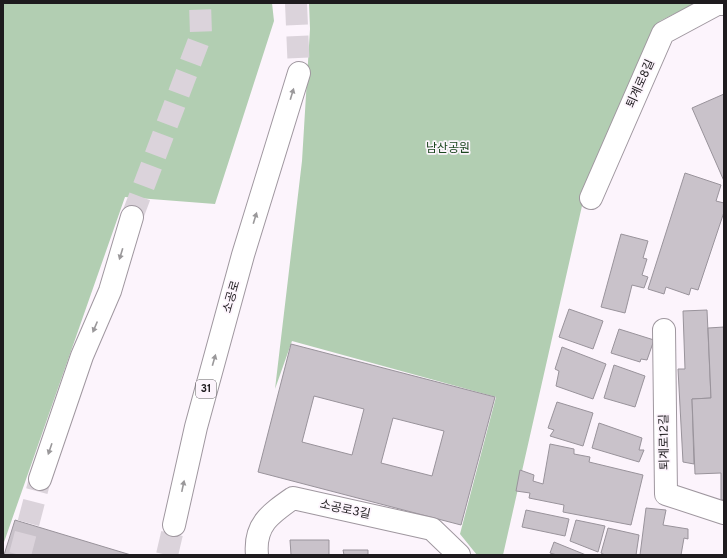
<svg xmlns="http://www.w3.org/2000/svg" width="727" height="558" font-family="Overpass,'Noto Sans KR',sans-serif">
  <rect width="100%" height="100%" fill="#fcf4fc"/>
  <g fill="#b2ceb2">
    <polygon points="3,3 272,3 274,21 215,204 125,197 3,545"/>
    <polygon points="309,3 696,3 660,21 584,197 503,555 477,555 460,534 496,397 292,341 275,389 302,161 310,29"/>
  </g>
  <g fill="#c9c2ca" stroke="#99939b" fill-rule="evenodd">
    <polygon points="724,94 724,181 692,108"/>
    <polygon points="685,173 721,185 716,201 724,203 724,212 698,290 691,288 689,295 666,287 664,294 648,289"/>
    <polygon points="621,234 648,241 643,258 647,259 642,275 648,277 644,288 632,285 625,313 601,307"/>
    <polygon points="569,309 603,321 593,349 559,337"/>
    <polygon points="707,310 711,398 692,399 694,464 683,462 678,369 685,369 683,311"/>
    <polygon points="724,327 724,500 721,500 721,473 695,474 692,399 711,398 708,328"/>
    <polygon points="619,329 654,340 647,360 641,359 640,362 611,353"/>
    <path d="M291,344L495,397L461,525L258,472ZM314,396L364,409L352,455L302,442ZM393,418L444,431L432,476L381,463Z"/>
    <polygon points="562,347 606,364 593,399 556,386 559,371 555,369"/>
    <polygon points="614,365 645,376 635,407 604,398"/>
    <polygon points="557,402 593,413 583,446 550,436 554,430 548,428"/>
    <polygon points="599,423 642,438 639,450 644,450 639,462 592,448"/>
    <polygon points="550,444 574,449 574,454 590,457 589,462 643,475 631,525 563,512 564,505 529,498 530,493 516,491 520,470 534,475 533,481 543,484"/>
    <polygon points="646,508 666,510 663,525 688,529 688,539 684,538 681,555 640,555"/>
    <polygon points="526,510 569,519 565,536 522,527"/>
    <polygon points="15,520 131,555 4,555"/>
    <polygon points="576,520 605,526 598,552 570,541"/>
    <polygon points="608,528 639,535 636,555 605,555 601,553"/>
    <polygon points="290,540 329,540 329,555 291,555"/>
    <polygon points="554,542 586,555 557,555 550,553"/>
    <polygon points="343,550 368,550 368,555 344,555"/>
  </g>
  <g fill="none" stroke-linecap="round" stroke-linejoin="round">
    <g stroke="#dbd3db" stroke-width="22" stroke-dasharray="22 11" stroke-linecap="butt">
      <polyline points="296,3 299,73"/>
      <polyline points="132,217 201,35 200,3"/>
      <polyline points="20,555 40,479"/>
      <polyline points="167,555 174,525"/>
    </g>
    <g stroke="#9f979f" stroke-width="24">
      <g id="minor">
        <polyline points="591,198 663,33 717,4 724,4"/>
        <polyline points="664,330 666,494 724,513"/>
        <path d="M257,555C254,525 270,514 293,498L432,529L459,555"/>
      </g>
    </g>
    <g stroke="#9f979f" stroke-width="24">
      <g id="primary">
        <polyline points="40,479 82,356 110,291 132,217"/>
        <polyline points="174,525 196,427 243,255 299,73"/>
      </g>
    </g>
    <use href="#minor" stroke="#fff" stroke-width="22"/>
    <use href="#primary" stroke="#fff" stroke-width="22"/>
  </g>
  <defs><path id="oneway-solid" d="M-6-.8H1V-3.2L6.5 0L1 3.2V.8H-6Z"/></defs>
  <g fill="#9a989a">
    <use href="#oneway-solid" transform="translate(292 94) rotate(-73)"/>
    <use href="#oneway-solid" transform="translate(255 218) rotate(-73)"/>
    <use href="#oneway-solid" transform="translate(121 254) rotate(107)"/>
    <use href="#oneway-solid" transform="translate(95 327) rotate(113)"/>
    <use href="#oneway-solid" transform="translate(214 360) rotate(-74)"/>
    <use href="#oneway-solid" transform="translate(50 449) rotate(109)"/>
    <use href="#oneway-solid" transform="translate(183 486) rotate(-78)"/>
  </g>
  <g text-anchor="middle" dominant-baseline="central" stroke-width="3.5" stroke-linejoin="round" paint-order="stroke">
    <rect fill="#fcf4fc" stroke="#615c61" stroke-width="1" x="196" y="380" width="20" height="18" rx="3"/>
    <g font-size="11" font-weight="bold" fill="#1e1b1e">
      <text x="206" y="389">31</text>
    </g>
    <g font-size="12" fill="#1e1b1e" stroke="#fcf4fc">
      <text transform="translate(641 84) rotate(-66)">퇴계로8길</text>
      <text transform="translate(232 297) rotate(-74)">소공로</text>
      <text transform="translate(665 442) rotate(-91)">퇴계로12길</text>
      <text transform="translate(345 510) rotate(12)">소공로3길</text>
    </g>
    <g font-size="12" fill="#1c471f" stroke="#fcf4fc">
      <text x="448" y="149">남산공원</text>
    </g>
  </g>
  <rect width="727" height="558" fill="none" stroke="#1e1b1e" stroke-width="8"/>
</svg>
